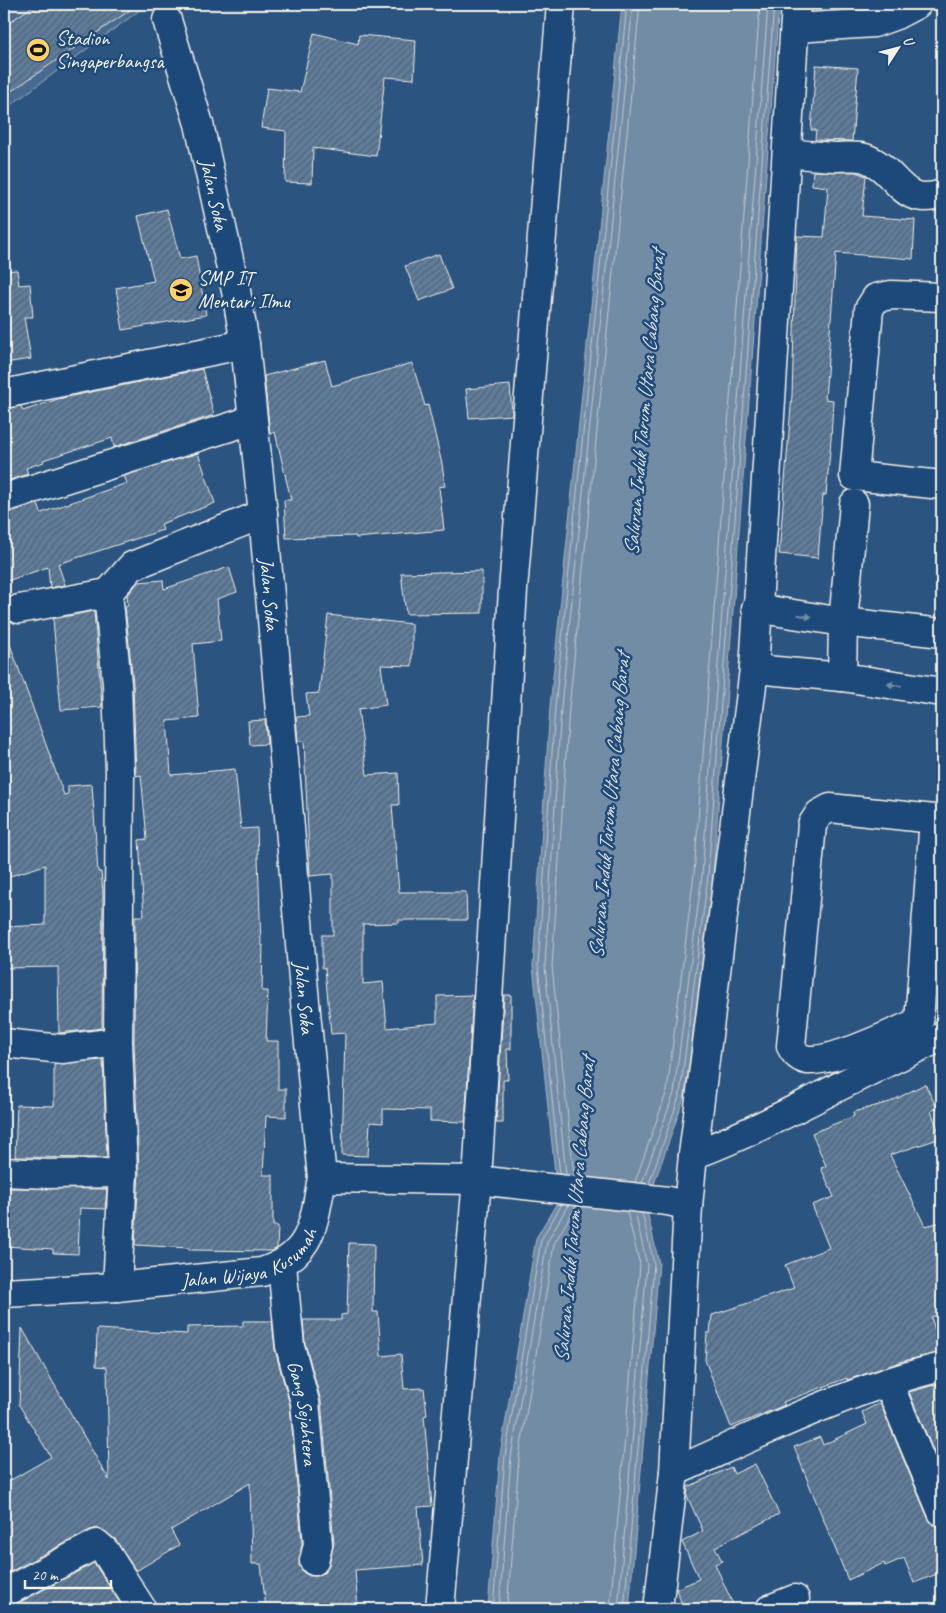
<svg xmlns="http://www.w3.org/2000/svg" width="946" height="1613" font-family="Caveat,sans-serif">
  <defs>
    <pattern id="building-hatch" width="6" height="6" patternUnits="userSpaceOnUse" patternTransform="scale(1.25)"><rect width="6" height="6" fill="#5e7b9a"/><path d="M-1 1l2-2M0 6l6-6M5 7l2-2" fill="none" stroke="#556474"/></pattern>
  </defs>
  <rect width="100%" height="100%" fill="#2c5481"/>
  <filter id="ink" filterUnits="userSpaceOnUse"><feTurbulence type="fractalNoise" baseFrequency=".02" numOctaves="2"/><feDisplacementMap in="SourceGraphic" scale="10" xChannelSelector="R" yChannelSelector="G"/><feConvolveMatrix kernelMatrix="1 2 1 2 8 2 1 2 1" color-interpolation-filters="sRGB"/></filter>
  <g filter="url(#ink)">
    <polygon fill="#496b90" stroke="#9eaebc" points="4,4 148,4 4,110"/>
    <polygon fill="#738ca6" stroke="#a7b4c0" points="622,4 779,4 713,876 685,1095 646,1207 659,1263 629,1609 488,1609 500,1455 536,1238 558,1201 533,966 550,706"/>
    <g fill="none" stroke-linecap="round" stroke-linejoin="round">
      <g stroke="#c0c9ce" stroke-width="1">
        <polyline points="560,1174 538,966 555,707 627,4"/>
        <polyline points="566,1175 545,966 561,707 633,4"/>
        <polyline points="574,1176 552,966 569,708 640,4"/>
        <polyline points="635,1182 667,1091 694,874 760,4"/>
        <polyline points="642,1183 674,1093 702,875 768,4"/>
        <polyline points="649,1184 680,1094 708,875 774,4"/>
        <polyline points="493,1609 505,1456 541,1240 562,1204"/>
        <polyline points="499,1609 511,1457 547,1242 568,1205"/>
        <polyline points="507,1609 519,1458 554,1244 576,1206"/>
        <polyline points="610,1609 640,1265 627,1212"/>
        <polyline points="618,1609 647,1265 635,1212"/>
        <polyline points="624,1609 654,1264 642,1213"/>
      </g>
    </g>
    <g fill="url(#building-hatch)" stroke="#f4f1e8">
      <polygon points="36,4 139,4 4,96 4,26"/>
      <polygon points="314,33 358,44 359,35 416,40 414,79 385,77 376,156 313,148 312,183 285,182 286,131 261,128 267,88 300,92"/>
      <polygon points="816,65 858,68 852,141 815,140 816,130 811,130"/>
      <polygon points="813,171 856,172 866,176 862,216 915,220 913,259 836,253 825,399 833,400 831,440 826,495 823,495 818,558 779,554 792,395 797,236 824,237 828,187 812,185"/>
      <polygon points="167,209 180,259 196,256 206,315 123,330 116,288 154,281 138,216"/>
      <polygon points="439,254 452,289 419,301 405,266"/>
      <polygon points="17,270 19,285 30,284 33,317 24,317 31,359 4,363 4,271"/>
      <polygon points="325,360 332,386 412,363 425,406 428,405 442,464 445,486 439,487 444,530 356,538 356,536 286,538 284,500 291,500 275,432 270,434 264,376"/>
      <polygon points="202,369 214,415 114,447 112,438 106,440 43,460 44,462 26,468 28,474 4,482 4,409 21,406 23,411 58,399"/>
      <polygon points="510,385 512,415 469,418 466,389"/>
      <polygon points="198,453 215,503 161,524 163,530 58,564 65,585 50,588 48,567 4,582 4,513 38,504 41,513 127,483 124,476"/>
      <polygon points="229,567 237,592 217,599 221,641 193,644 199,718 167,721 171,775 235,769 241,829 257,828 261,945 263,945 262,991 268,991 266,1041 278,1041 278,1089 286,1089 286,1117 266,1116 263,1175 273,1175 273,1226 278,1226 277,1248 272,1251 189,1250 189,1248 135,1245 139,1172 134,1042 135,916 144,916 139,840 147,839 141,775 136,776 133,683 125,606 128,606 127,596 138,582 163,580 164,589"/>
      <polygon points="482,571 482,613 406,614 401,573"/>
      <polygon points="94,611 102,707 61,710 53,619"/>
      <polygon points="328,615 412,624 412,666 381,665 386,705 358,709 367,775 398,773 399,805 392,805 399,892 466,892 467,920 399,920 399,923 363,924 363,984 383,982 387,1028 437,1023 437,996 473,995 465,1122 430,1121 430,1110 383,1109 383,1123 370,1122 368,1156 342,1155 345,1033 331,1034 325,968 322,968 322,935 333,935 333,874 310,876 304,741 298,741 296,717 309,716 306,694 319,693"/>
      <polygon points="4,636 7,636 64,795 68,794 68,786 92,784 98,872 101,872 103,892 102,1028 59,1033 58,967 4,968 4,927 45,925 45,865 4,878"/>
      <polygon points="265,720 267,744 250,745 248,721"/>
      <polygon points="504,995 511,995 511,1049 507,1049 508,1080 503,1080 503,1123 496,1123"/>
      <polygon points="103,1060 107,1158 15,1157 17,1105 54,1106 54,1064"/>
      <polygon points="925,1084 937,1108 931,1111 941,1138 890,1155 925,1226 942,1222 942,1314 931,1317 942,1352 903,1361 847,1380 847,1378 783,1402 785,1405 731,1427 705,1360 707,1333 710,1333 712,1315 794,1288 785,1265 829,1248 812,1205 834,1197 821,1168 826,1166 812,1133 854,1116 853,1112 890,1102"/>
      <polygon points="4,1188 107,1189 105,1209 80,1208 78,1254 53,1253 53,1249 4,1246"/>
      <polygon points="349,1243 374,1244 373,1312 378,1312 381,1356 401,1354 404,1389 424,1388 427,1415 424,1416 432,1506 418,1507 423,1565 355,1570 358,1609 266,1609 261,1564 252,1564 250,1483 171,1530 179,1545 136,1571 115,1539 98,1528 90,1530 4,1575 4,1484 51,1457 19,1405 22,1328 109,1480 107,1367 96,1366 97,1329 187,1334 187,1327 243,1326 243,1321 272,1321 275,1350 290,1405 302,1543 299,1565 303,1572 310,1576 318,1576 325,1572 329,1565 334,1543 321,1401 305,1343 303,1320 341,1320 341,1315 347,1314"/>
      <polygon points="942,1383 942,1472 909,1392"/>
      <polygon points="880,1403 928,1518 933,1525 942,1527 942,1572 914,1583 904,1558 885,1566 884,1563 848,1580 794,1447 820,1437 823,1445 867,1424 862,1412"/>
      <polygon points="755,1464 779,1514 715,1547 722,1561 715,1564 735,1609 714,1609 713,1606 707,1609 684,1609 676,1589 699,1579 682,1542 703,1531 687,1496 688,1487 731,1467 734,1474"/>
      <polygon points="94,1563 124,1609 4,1609 11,1607"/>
    </g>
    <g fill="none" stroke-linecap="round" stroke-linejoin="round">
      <g stroke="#f4f1e8" stroke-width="31">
        <g id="minor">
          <path id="s1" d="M167,20L199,124L236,291L245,344L263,514L304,991L322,1178"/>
          <polyline points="795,28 874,23 896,15 917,4"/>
          <path d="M788,153C803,155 818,156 834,157C843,157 856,155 865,158C899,170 899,208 942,194"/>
          <polyline points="942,297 891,295 876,298 869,309 854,476 942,485"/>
          <polyline points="4,394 245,344"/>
          <polyline points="4,498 252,420"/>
          <polyline points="756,608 843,622 942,633"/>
          <polyline points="19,609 108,593"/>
          <polyline points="754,669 842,677 942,692"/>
          <polyline points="842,677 843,622 854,504"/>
          <path d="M934,819L919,1022C892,1033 834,1062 808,1060C800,1059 794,1053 791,1046L812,825L819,814L830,808L934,819L942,820"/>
          <polyline points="4,1043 62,1049 118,1042"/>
          <path d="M693,1155C779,1123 857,1073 942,1037"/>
          <polyline points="4,1172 49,1174 123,1173"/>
          <path id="s2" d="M282,1265L290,1346L305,1402L318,1544L314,1561"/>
          <polyline points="117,1287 123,1173 118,1042 120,772 117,684 108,593 132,566 263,514"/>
          <path id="s3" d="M4,1293L117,1287L262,1272C313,1255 313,1225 322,1178L477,1180L668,1201L688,1206"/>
          <polyline points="888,1382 942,1512"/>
          <path d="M674,1472C761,1433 849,1389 942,1367"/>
          <polyline points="4,1593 97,1544 105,1551 142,1609"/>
          <polyline points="440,1609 477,1180 513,590 561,4"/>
          <polyline points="658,1609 674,1472 688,1206 693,1155 754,669 796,4"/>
          <polyline points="770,1609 795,1599"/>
        </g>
      </g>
      <use href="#minor" stroke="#1f4a7a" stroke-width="28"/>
    </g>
    <defs><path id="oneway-solid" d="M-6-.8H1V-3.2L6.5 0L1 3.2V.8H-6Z" transform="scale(1.25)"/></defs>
    <g fill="#748da6">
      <use href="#oneway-solid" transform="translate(805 616) rotate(9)"/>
      <use href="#oneway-solid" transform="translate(894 685) rotate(-172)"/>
    </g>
  </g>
  <defs>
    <g id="stadium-disc" transform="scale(1.25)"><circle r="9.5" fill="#ffd166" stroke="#1f4a7a"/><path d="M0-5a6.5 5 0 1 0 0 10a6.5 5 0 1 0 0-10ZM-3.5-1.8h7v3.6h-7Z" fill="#111"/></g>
    <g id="school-disc" transform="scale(1.25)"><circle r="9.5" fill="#ffd166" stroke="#1f4a7a"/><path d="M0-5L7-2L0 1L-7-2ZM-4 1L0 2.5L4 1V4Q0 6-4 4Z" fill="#111"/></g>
  </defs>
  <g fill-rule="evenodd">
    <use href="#stadium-disc" x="38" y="50"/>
    <use href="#school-disc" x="181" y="290"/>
  </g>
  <g text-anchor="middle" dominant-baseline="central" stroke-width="5" stroke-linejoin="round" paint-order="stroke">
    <g font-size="20" fill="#f4f1e8" stroke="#1f4a7a" text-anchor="start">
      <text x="56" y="38">Stadion<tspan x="56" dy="23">Singaperbangsa</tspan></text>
      <text x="198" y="278">SMP IT<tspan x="198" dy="23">Mentari Ilmu</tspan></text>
    </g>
    <g font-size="20" fill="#f4f1e8" stroke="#1f4a7a">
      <text stroke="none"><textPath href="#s1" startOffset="181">Jalan Soka</textPath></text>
      <text stroke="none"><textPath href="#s1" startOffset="585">Jalan Soka</textPath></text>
      <text stroke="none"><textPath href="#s1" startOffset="990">Jalan Soka</textPath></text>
      <text stroke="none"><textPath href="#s3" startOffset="252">Jalan Wijaya Kusumah</textPath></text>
      <text stroke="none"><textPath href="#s2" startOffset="150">Gang Sejahtera</textPath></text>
    </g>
    <g font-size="21" font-style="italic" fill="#dadddb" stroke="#1f4a7a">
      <text transform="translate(644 403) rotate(-85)">Saluran Induk Tarum Utara Cabang Barat</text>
      <text transform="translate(609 806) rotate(-85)">Saluran Induk Tarum Utara Cabang Barat</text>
      <text transform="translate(574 1210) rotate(-85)">Saluran Induk Tarum Utara Cabang Barat</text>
    </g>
  </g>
  <rect width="946" height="1613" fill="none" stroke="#1f4a7a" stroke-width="20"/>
  <rect x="10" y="10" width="926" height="1593" fill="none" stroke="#f4f1e8" stroke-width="2" filter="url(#ink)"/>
  <g transform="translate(898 48) rotate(54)" stroke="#1f4a7a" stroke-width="4" paint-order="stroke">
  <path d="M0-4L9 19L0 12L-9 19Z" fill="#f4f1e8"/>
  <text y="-8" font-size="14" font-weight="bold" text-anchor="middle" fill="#f4f1e8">U</text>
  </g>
  <path d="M25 1580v8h86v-8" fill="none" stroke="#f4f1e8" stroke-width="2.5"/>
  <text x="32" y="1580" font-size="15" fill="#f4f1e8" stroke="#1f4a7a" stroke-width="4" paint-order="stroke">20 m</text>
</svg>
